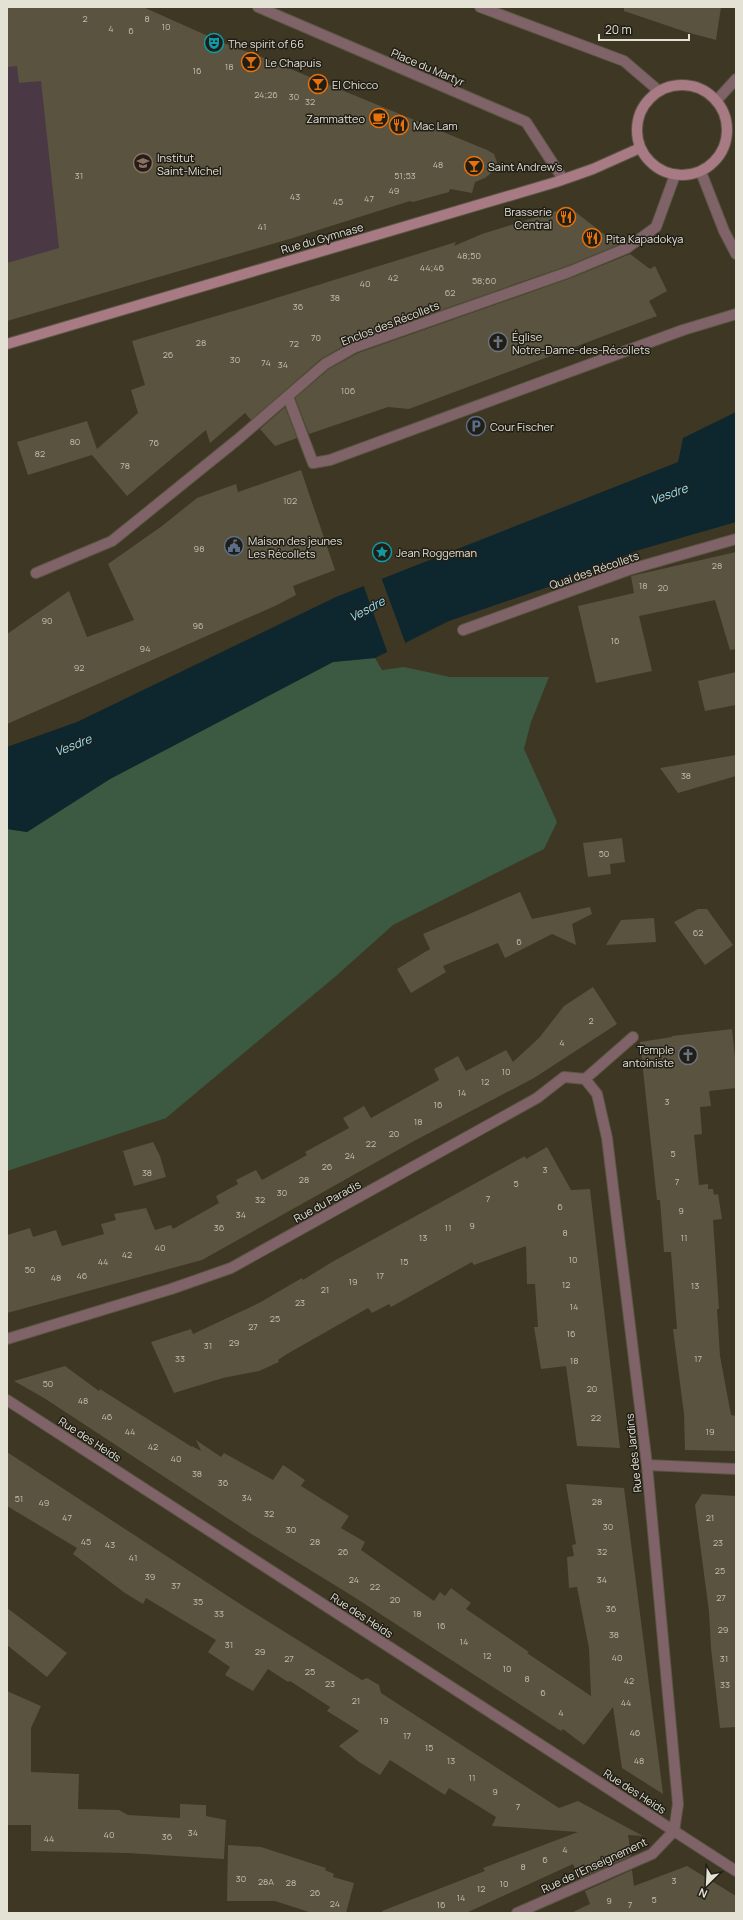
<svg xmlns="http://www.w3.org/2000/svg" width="743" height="1920" font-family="Manrope,sans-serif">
  <rect width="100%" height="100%" fill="#3d3724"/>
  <polygon fill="#4a3944" points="7,7 250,92 265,58 294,70 7,318"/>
  <polygon fill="#3b5a41" points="375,658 382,670 404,667 450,677 549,677 531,722 524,749 557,822 544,849 393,925 336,976 166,1118 7,1171 7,829 27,832 110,779 333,662"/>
  <polygon fill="#0e272f" points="736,412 736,522 639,550 554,585 449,621 375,658 333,662 110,779 27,832 7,829 7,747 77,722 336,597 678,462 683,438"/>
  <polygon fill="#3d3724" points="381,577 406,645 388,654 363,584"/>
  <g fill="#5a5340">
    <polygon points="7,7 143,7 226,44 259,56 487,150 494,154 497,162 495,170 485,178 475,182 472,193 450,189 449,192 413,202 410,201 293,238 7,321 7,263 59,248 41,81 19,83 17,66 7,67"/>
    <polygon points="624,7 721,7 716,40 686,32 624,11"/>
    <polygon points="569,207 618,245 567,266 352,341 321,359 251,420 245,413 210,443 206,430 127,496 92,455 28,475 17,442 87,421 97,449 138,413 131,390 145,385 132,341 257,304 456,242 454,246 482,234"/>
    <polygon points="630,254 650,269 655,266 667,291 649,301 657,316 409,409 388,407 309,434 295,398 329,369 358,353 571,278"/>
    <polygon points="285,407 297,438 275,446 260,429"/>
    <polygon points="301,470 335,570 293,586 296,595 275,606 7,724 7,634 69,591 87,637 134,620 108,564 162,526 197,498 236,484 238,492"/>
    <polygon points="736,552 736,649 730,650 715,600 639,616 652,671 596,683 578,606 634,593 631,576"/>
    <polygon points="736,672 736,705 705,711 698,681"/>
    <polygon points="736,755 736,776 678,793 660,768"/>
    <polygon points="622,838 625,862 610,864 611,874 588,877 583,843"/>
    <polygon points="520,892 532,919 590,907 592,914 572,924 576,945 552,934 505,958 498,943 443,966 446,972 411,993 397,969 430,949 423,934"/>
    <polygon points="698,909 707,909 733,945 705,965 674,922"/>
    <polygon points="654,918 656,942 606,945 621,920"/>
    <polygon points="593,987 617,1024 534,1078 414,1141 202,1260 7,1313 7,1235 30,1228 33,1237 56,1230 62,1246 104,1234 101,1224 116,1220 114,1214 146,1208 155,1230 171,1225 173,1229 219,1203 216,1196 238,1184 236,1180 256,1170 262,1180 307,1155 305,1152 349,1128 343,1118 364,1106 371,1118 439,1080 434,1069 458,1056 466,1071 506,1050 513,1062 539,1038 564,1006"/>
    <polygon points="732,1029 736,1067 736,1088 709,1091 711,1106 700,1107 702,1134 694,1135 699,1185 708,1184 708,1189 713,1189 714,1195 718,1194 722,1219 713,1220 719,1309 717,1309 720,1356 731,1415 736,1416 736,1451 685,1450 684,1414 673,1329 677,1329 671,1252 664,1252 660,1200 657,1200 640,1042 672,1037 672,1036"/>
    <polygon points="153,1142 160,1156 166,1177 134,1186 123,1151"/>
    <polygon points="547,1147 571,1190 590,1189 620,1448 577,1446 566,1366 541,1369 534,1327 538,1327 535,1284 527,1284 526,1246 474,1265 472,1262 391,1307 389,1304 372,1313 368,1308 287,1354 278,1360 279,1362 259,1371 223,1378 174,1393 151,1342 191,1329 193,1334 259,1303 302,1278 303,1280 332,1262 525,1156 526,1159"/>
    <polygon points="65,1366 99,1391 100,1389 192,1447 192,1446 201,1451 196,1440 221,1457 224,1453 273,1480 283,1465 305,1480 301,1486 349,1516 341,1528 365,1542 361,1550 434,1601 440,1592 445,1596 451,1588 471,1603 466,1609 529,1652 527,1653 591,1696 589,1648 577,1587 569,1588 567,1557 574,1556 572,1545 576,1544 566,1484 624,1488 663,1794 622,1768 613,1707 584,1745 563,1729 561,1731 354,1597 253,1535 44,1398 14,1381"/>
    <polygon points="7,1452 240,1604 362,1680 367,1678 379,1685 381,1693 559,1808 578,1801 643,1836 628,1835 631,1856 579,1879 573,1864 466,1913 383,1913 382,1911 485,1871 483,1868 578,1832 492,1826 496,1817 449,1788 445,1795 390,1760 380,1775 359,1762 339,1746 359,1731 327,1711 330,1707 290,1681 288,1682 268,1669 253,1691 225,1675 230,1667 208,1652 216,1640 146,1598 143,1604 125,1593 73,1554 77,1548 7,1506"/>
    <polygon points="702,1494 736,1496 736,1727 720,1728 711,1648 709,1612 695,1505"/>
    <polygon points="7,1608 67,1653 47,1677 7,1645"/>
    <polygon points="7,1691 41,1706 31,1728 31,1772 79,1774 78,1809 119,1810 128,1815 180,1818 180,1804 206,1805 206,1816 226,1820 224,1859 127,1853 31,1851 31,1825 7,1825"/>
    <polygon points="228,1845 261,1847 326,1868 325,1870 334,1874 333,1877 354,1883 346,1913 312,1913 275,1901 227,1901"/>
    <polygon points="687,1866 736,1896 736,1913 571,1913 590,1904 585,1891 632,1870 634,1886"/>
  </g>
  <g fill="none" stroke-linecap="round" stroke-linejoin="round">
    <g stroke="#5b5644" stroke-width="12">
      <g id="lane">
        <polyline points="288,397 313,463 330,460 683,330 736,314"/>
        <polyline points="585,1079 633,1037"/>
      </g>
    </g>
    <g stroke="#5b5644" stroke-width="12">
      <g id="street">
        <polyline points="258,7 526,122 563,179"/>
        <polyline points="480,7 624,61 659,91"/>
        <polyline points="717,100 736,79"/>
        <polyline points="701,172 724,231 736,254"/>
        <polyline points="36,573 112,541 237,440 325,364 355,347 569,272 627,248 656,227 675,175"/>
        <polyline points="463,630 628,570 736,539"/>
        <polyline points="7,1339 171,1289 231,1268 537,1098 564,1077 585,1079 597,1094 607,1138 647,1465 678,1804 674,1831"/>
        <polyline points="7,1400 736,1871"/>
        <polyline points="647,1465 736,1469"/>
        <polyline points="517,1913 652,1854 674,1831"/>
      </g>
    </g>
    <g stroke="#5b5644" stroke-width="12">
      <g id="secondary">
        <circle cx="682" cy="130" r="45"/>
        <polyline points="7,344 556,182 593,169 640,148"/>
      </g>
    </g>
    <use href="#lane" stroke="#806368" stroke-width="10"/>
    <use href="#street" stroke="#806368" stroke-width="10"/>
    <use href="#secondary" stroke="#a77a84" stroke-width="10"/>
  </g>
  <defs>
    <g id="theatre-ring" transform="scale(1)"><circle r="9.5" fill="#211e16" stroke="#0f9aa8" stroke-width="1.5"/><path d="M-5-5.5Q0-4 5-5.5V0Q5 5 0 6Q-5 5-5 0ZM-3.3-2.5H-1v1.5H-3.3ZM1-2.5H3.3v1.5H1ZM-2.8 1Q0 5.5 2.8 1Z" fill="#0f9aa8"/></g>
    <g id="bar-ring" transform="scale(1)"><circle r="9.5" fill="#211e16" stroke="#e8710a" stroke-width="1.5"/><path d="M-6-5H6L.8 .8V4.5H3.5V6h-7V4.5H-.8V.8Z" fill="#e8710a"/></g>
    <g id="cafe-ring" transform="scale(1)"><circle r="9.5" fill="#211e16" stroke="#e8710a" stroke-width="1.5"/><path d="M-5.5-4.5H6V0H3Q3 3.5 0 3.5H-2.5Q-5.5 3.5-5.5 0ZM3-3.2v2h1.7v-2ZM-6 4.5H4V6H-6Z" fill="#e8710a"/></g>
    <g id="restaurant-ring" transform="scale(1)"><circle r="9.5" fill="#211e16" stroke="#e8710a" stroke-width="1.5"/><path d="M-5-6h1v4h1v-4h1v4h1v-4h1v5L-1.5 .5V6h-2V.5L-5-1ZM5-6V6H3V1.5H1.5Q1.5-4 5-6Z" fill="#e8710a"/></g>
    <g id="school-ring" transform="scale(1)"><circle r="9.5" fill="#211e16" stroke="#8d6e63" stroke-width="1.5"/><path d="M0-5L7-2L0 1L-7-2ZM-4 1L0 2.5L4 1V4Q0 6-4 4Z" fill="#8d6e63"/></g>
    <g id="church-ring" transform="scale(1)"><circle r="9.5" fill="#211e16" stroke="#6b7280" stroke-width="1.5"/><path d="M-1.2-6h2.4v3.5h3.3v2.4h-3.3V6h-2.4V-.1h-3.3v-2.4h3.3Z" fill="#6b7280"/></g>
    <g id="parking-ring" transform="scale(1)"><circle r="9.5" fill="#211e16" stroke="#5c6f8a" stroke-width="1.5"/><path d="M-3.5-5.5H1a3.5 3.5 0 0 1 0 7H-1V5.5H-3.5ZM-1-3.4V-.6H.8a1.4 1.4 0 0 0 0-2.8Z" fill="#5c6f8a"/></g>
    <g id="civic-ring" transform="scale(1)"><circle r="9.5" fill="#211e16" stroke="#5c6f8a" stroke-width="1.5"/><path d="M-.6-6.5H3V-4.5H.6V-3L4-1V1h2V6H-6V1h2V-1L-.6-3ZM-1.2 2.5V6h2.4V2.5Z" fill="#5c6f8a"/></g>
    <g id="sight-ring" transform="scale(1)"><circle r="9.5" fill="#211e16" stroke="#0f9aa8" stroke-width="1.5"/><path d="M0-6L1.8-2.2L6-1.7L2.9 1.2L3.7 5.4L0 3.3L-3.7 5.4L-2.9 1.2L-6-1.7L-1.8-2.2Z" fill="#0f9aa8"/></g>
  </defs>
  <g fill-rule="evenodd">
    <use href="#theatre-ring" x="214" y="43"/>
    <use href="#bar-ring" x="251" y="62"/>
    <use href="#bar-ring" x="318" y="84"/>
    <use href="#cafe-ring" x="379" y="118"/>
    <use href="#restaurant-ring" x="399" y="125"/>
    <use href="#school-ring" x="143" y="163"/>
    <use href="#bar-ring" x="474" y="166"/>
    <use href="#restaurant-ring" x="566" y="217"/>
    <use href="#restaurant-ring" x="592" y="238"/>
    <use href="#church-ring" x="498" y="342"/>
    <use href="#parking-ring" x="476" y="426"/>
    <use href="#civic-ring" x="234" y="546"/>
    <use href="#sight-ring" x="382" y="552"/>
    <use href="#church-ring" x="688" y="1055"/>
  </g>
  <g text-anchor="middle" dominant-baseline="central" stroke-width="3" stroke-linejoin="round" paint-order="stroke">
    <g font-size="9" fill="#c2beb0">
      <text x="85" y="18">2</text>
      <text x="147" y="18">8</text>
      <text x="166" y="26">10</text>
      <text x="111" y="28">4</text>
      <text x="131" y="30">6</text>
      <text x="229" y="66">18</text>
      <text x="197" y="70">16</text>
      <text x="266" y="94">24;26</text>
      <text x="294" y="96">30</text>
      <text x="310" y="101">32</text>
      <text x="438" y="164">48</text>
      <text x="79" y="175">31</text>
      <text x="405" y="175">51;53</text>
      <text x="394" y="190">49</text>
      <text x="295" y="196">43</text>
      <text x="369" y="198">47</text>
      <text x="338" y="201">45</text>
      <text x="262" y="226">41</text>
      <text x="469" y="255">48;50</text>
      <text x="432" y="267">44;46</text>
      <text x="393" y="277">42</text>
      <text x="484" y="280">58;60</text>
      <text x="365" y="283">40</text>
      <text x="450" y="292">62</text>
      <text x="335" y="297">38</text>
      <text x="298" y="306">36</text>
      <text x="316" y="337">70</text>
      <text x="201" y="342">28</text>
      <text x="294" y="343">72</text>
      <text x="168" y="354">26</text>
      <text x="235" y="359">30</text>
      <text x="266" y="362">74</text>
      <text x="283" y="364">34</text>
      <text x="348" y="390">106</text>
      <text x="75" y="441">80</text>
      <text x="154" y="442">76</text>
      <text x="40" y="453">82</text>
      <text x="125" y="465">78</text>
      <text x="290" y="500">102</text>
      <text x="199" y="548">98</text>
      <text x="717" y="565">28</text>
      <text x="643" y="585">18</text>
      <text x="663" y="587">20</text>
      <text x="47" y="620">90</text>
      <text x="198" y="625">96</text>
      <text x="615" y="640">16</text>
      <text x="145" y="648">94</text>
      <text x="79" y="667">92</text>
      <text x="686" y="775">38</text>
      <text x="604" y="853">50</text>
      <text x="698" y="932">62</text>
      <text x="519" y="941">6</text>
      <text x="591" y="1020">2</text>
      <text x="562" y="1042">4</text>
      <text x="506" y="1071">10</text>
      <text x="485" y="1081">12</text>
      <text x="462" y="1092">14</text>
      <text x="667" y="1101">3</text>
      <text x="438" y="1104">16</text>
      <text x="418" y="1121">18</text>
      <text x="394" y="1133">20</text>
      <text x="371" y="1143">22</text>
      <text x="673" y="1153">5</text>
      <text x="350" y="1155">24</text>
      <text x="327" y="1166">26</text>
      <text x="545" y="1169">3</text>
      <text x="147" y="1172">38</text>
      <text x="304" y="1179">28</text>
      <text x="677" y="1181">7</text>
      <text x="516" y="1183">5</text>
      <text x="282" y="1192">30</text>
      <text x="488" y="1198">7</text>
      <text x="260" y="1199">32</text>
      <text x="560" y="1206">6</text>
      <text x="681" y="1210">9</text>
      <text x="241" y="1214">34</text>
      <text x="472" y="1225">9</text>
      <text x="219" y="1227">36</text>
      <text x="448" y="1227">11</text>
      <text x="565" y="1232">8</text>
      <text x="423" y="1237">13</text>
      <text x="684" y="1237">11</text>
      <text x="160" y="1247">40</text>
      <text x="127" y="1254">42</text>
      <text x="573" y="1259">10</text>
      <text x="103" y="1261">44</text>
      <text x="404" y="1261">15</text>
      <text x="30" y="1269">50</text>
      <text x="82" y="1275">46</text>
      <text x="380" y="1275">17</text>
      <text x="56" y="1277">48</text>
      <text x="353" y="1281">19</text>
      <text x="566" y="1284">12</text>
      <text x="695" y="1285">13</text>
      <text x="325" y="1289">21</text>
      <text x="300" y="1302">23</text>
      <text x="574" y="1306">14</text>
      <text x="275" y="1318">25</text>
      <text x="253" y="1326">27</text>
      <text x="571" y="1333">16</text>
      <text x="234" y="1342">29</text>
      <text x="208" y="1345">31</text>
      <text x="180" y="1358">33</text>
      <text x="698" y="1358">17</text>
      <text x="574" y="1360">18</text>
      <text x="48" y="1383">50</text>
      <text x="592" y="1388">20</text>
      <text x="83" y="1400">48</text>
      <text x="107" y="1416">46</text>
      <text x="596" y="1417">22</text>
      <text x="130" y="1431">44</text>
      <text x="710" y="1431">19</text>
      <text x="153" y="1446">42</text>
      <text x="176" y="1458">40</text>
      <text x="197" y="1473">38</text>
      <text x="223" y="1482">36</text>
      <text x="247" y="1497">34</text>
      <text x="19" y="1498">51</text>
      <text x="597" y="1501">28</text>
      <text x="44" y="1502">49</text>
      <text x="269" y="1513">32</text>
      <text x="67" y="1517">47</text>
      <text x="710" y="1517">21</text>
      <text x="608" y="1526">30</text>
      <text x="291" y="1529">30</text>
      <text x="86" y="1541">45</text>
      <text x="315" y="1541">28</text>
      <text x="718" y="1542">23</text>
      <text x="110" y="1544">43</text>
      <text x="343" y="1551">26</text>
      <text x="602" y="1551">32</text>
      <text x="133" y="1557">41</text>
      <text x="720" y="1570">25</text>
      <text x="150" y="1576">39</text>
      <text x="354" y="1579">24</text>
      <text x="602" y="1579">34</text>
      <text x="176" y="1585">37</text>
      <text x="375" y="1586">22</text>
      <text x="721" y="1597">27</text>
      <text x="395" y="1599">20</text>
      <text x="198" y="1601">35</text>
      <text x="611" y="1608">36</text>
      <text x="219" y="1613">33</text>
      <text x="417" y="1613">18</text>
      <text x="441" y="1625">16</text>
      <text x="723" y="1629">29</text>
      <text x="614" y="1634">38</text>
      <text x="464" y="1641">14</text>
      <text x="229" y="1644">31</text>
      <text x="260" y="1651">29</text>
      <text x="487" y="1655">12</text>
      <text x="617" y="1657">40</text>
      <text x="289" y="1658">27</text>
      <text x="724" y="1658">31</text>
      <text x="507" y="1668">10</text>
      <text x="310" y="1671">25</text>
      <text x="527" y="1678">8</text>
      <text x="629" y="1680">42</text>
      <text x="330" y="1683">23</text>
      <text x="725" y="1684">33</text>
      <text x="543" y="1692">6</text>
      <text x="356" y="1700">21</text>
      <text x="626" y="1702">44</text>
      <text x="561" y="1712">4</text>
      <text x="384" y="1720">19</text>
      <text x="635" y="1732">46</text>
      <text x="407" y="1735">17</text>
      <text x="429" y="1747">15</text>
      <text x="451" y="1760">13</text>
      <text x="639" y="1760">48</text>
      <text x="472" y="1777">11</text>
      <text x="495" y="1791">9</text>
      <text x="518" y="1806">7</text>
      <text x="193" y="1832">34</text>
      <text x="109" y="1834">40</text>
      <text x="167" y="1836">36</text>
      <text x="49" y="1838">44</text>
      <text x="565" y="1849">4</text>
      <text x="545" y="1859">6</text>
      <text x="523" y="1866">8</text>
      <text x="241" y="1878">30</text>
      <text x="674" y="1880">3</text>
      <text x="266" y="1881">28A</text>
      <text x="291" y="1882">28</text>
      <text x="504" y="1883">10</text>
      <text x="481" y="1888">12</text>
      <text x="315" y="1892">26</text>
      <text x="461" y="1897">14</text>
      <text x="654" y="1899">5</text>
      <text x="609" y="1900">9</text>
      <text x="335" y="1903">24</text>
      <text x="441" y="1904">16</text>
      <text x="630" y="1904">7</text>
    </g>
    <g font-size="11" fill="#e4e1d5" stroke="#211e16" text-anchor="start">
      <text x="228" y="43">The spirit of 66</text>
      <text x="265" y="62">Le Chapuis</text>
      <text x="332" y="84">El Chicco</text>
      <text x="365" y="118" text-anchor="end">Zammatteo</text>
      <text x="413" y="125">Mac Lam</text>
      <text x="157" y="157">Institut<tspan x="157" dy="13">Saint-Michel</tspan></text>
      <text x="488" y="166">Saint Andrew's</text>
      <text x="552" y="211" text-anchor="end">Brasserie<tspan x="552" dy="13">Central</tspan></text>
      <text x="606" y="238">Pita Kapadokya</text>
      <text x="512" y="336">Église<tspan x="512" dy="13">Notre-Dame-des-Récollets</tspan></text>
      <text x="490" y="426">Cour Fischer</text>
      <text x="248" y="540">Maison des jeunes<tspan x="248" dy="13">Les Récollets</tspan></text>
      <text x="396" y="552">Jean Roggeman</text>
      <text x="674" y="1049" text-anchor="end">Temple<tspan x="674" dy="13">antoiniste</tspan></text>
    </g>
    <g font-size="11" fill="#e4e1d5" stroke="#211e16">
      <text transform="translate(428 67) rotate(23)">Place du Martyr</text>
      <text transform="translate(322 238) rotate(-16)">Rue du Gymnase</text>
      <text transform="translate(390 323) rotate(-21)">Enclos des Récollets</text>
      <text transform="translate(594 570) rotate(-19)">Quai des Récollets</text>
      <text transform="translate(327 1201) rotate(-29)">Rue du Paradis</text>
      <text transform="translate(90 1439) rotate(33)">Rue des Heids</text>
      <text transform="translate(633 1453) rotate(-96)">Rue des Jardins</text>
      <text transform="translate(362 1615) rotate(33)">Rue des Heids</text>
      <text transform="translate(635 1791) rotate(33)">Rue des Heids</text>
      <text transform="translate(594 1865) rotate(-25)">Rue de l'Enseignement</text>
    </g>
    <g font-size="12" font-style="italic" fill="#8be1fe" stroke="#211e16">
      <text transform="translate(669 494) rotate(-20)">Vesdre</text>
      <text transform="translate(367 609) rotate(-28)">Vesdre</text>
      <text transform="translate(73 745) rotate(-22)">Vesdre</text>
    </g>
  </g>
  <rect width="743" height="1920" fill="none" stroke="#e4e1d5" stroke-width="16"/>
  <g transform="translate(707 1884) rotate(204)" stroke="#211e16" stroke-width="3" paint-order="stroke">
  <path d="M0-3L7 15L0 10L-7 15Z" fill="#e4e1d5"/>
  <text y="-6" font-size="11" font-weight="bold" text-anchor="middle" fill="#e4e1d5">N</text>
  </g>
  <path d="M599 34v6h90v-6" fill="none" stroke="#e4e1d5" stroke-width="2"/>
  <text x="605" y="34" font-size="12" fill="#e4e1d5" stroke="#211e16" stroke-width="3" paint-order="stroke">20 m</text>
</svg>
